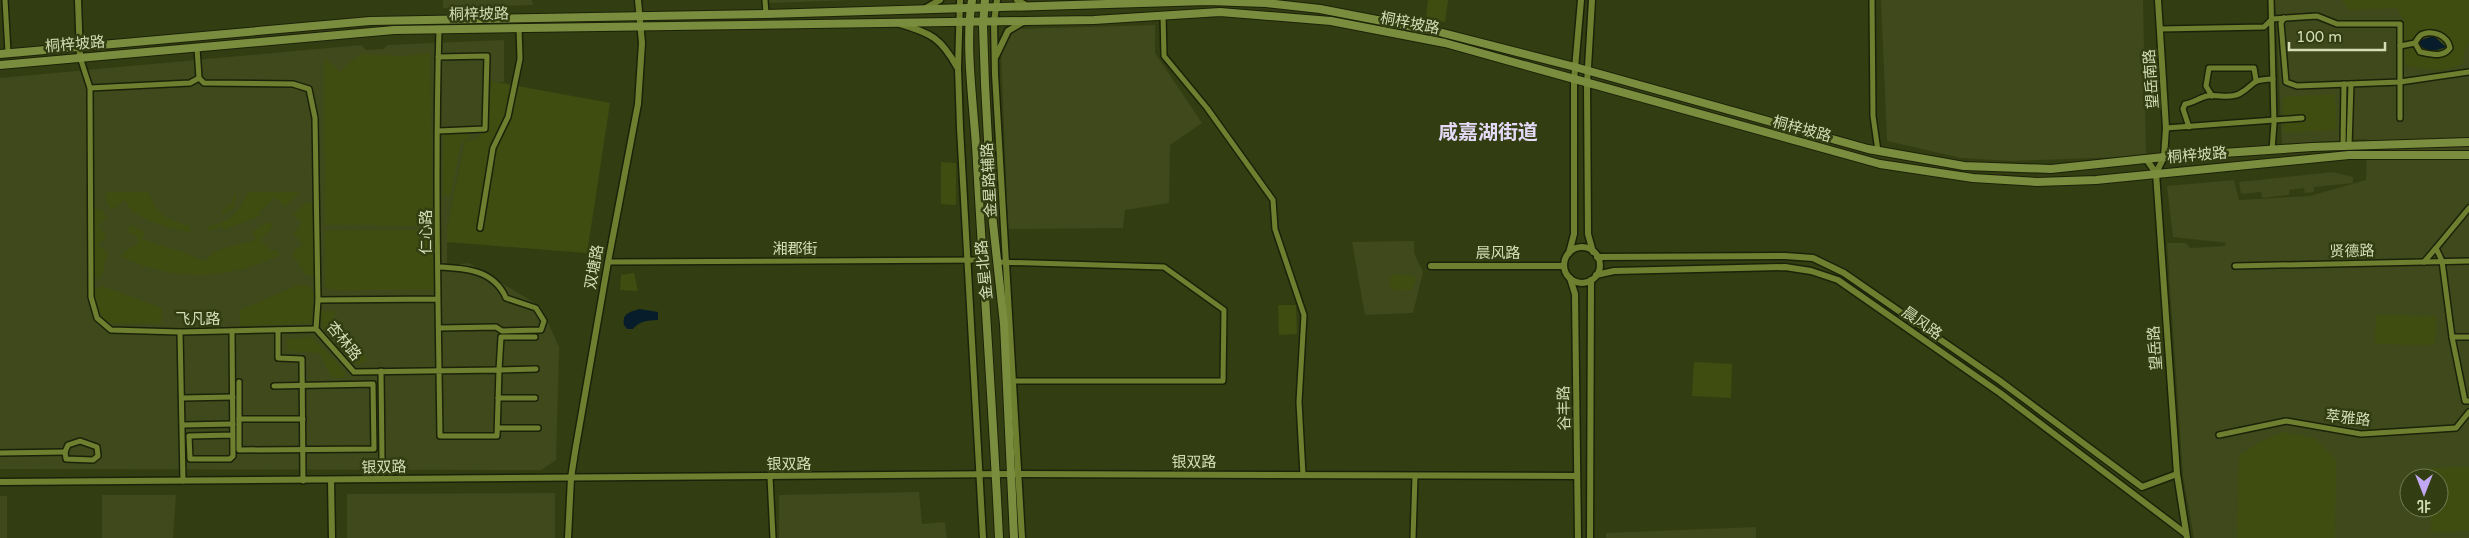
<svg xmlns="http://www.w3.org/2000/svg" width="2469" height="538" font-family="'Varela Round','Noto Sans SC',sans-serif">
  <rect width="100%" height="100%" fill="#333d12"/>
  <g fill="#3f491b" fill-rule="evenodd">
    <polygon points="443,0 532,0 533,5 443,8"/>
    <polygon points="769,0 851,0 769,3"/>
    <polygon points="1881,0 2143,0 2146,156 2011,161 1961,158 1887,141"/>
    <path d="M2275,0H2469V538H2194L2183,476L2167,243H2186L2190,248L2226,246L2225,243H2228L2173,237L2167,186L2234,180L2239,200L2310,196L2366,180L2367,139L2282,144ZM2409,478H2439V508H2409Z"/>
    <polygon points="1155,25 1155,53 1202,123 1170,145 1169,203 1125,210 1123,228 1008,229 1001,51 1015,29"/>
    <polygon points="504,40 504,82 491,82 487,129 474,140 465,141 447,229 447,265 469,263 541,307 559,347 556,460 541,470 0,469 0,78 361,45 366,50 384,49 387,45"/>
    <polygon points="2333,172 2353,177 2353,183 2314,187 2314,192 2305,193 2304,188 2289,190 2289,195 2262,198 2261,192 2241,194 2239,182"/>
    <polygon points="1414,241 1414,253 1423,272 1413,313 1365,315 1352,242"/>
    <polygon points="919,492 922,524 945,522 947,538 779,538 779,495"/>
    <polygon points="555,493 555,538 347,538 347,494"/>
    <polygon points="102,495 176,495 173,538 102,538"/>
    <rect x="0" y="496" width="7" height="42"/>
    <polygon points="1756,527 1756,538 1606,538 1606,533"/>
  </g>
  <g fill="#404d10">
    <polygon points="1428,0 1448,0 1445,22 1426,20"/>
    <path d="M2342,0H2469V41L2463,54L2464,62C2446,74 2425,70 2405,65L2404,20L2397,8L2348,10Z"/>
    <polygon points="430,53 433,226 325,225 324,58 340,72 360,54 401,56"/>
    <polygon points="491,81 610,103 587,253 447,242 447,229 465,141 474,140 487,129"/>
    <polygon points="2335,94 2337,130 2284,132 2283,97"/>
    <polygon points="466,132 471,137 461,142 450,197 443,195 443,134"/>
    <polygon points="941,162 956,163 956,205 941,204"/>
    <path d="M106,192H146L150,194C155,215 171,222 190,226V232L161,225L140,216L137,211L135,214L124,200L112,210L106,201Z"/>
    <path d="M248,192H299L285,207L275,197L259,212L261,215L228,228L223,229L222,226L208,231V226C233,222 238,212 248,192Z"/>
    <polygon points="237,193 233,208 223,215 222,211 232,203 234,194"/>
    <polygon points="306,202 312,204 315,277 305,274 292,254 303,244 294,234 302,223 293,215"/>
    <polygon points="94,209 102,210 106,217 98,226 105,233 105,237 98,245 108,254 100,280 93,274"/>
    <path d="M267,222L273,226L261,240L272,251L276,250L280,255C230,280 171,282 121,256C126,250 133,248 139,242L137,237L127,230L131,225L145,232L143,239C155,245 167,247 180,251C191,254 191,259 205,261L215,251L256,240L253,232Z"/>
    <polygon points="325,230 438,230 438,290 334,290 325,288"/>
    <polygon points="634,273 638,291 620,290 621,275"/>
    <polygon points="1394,274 1415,276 1415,284 1411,290 1393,290 1390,287 1390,279"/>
    <polygon points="299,285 310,286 314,293 311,323 240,326 240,310"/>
    <path d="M102,286L162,308L161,324L110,323C98,316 91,303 95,289Z"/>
    <polygon points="1278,305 1296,305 1297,334 1279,335"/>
    <polygon points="320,311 335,311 335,326 368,360 357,365 331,333 324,332"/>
    <polygon points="2376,315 2436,316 2435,345 2375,344"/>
    <polygon points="312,337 345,372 344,378 331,377 320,353 288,351 286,339"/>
    <polygon points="1694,362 1732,364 1731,398 1692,396"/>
    <polygon points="2283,432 2315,438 2336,459 2335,538 2237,538 2239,456 2261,441"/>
    <polygon points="2469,467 2469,531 2431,532 2431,508 2439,508 2439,478 2431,478 2431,468"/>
  </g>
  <g fill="#071d2b">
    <path d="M2434,36L2446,47C2435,51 2429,53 2419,45L2420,40Z"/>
    <path d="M640,309L658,312V320C646,321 641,320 633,329H627L624,325C622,313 630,312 640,309Z"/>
  </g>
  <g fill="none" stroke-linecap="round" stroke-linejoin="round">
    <g stroke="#1c2209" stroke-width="8">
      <g id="minor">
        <polyline points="5,0 8,52"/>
        <polyline points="765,0 766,14"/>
        <polyline points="1872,0 1873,116 1878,151"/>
        <polyline points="2271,0 2274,123 2272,150"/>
        <polyline points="1163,15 1164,56 1207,108 1273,200 1275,229 1304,315 1299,402 1303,475"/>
        <polyline points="2284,18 2281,23 2286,82 2297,86 2400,82 2469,72"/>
        <polyline points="2160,29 2264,27 2272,19 2317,16 2337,24 2400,24 2400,118"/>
        <path d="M2400,46L2415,43C2417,40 2419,35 2423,34C2434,30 2448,36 2450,48C2443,58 2431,54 2420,52L2415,43"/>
        <polyline points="197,48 199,78 204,83 293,84 309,89 315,118 318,300"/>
        <polyline points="80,57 90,88 91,297 97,318 111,330 180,332 316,329"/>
        <polyline points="438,57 487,56 485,129 438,131"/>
        <polyline points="90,88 190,83 199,78"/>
        <polyline points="2212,96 2206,86 2209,68 2254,68 2256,80"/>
        <path d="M2189,127L2183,109L2185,104C2193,103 2199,98 2207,96C2218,94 2229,99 2239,94C2257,84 2248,80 2273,79"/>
        <polyline points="2166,128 2302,118"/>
        <polyline points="2343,146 2344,84"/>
        <polyline points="2349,146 2351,84"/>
        <polyline points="480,228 493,148 508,117 520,59 519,27"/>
        <polyline points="2436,248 2469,208"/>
        <polyline points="608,262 984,260"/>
        <polyline points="997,262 1164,267 1224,310 1223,381 1010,381"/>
        <polyline points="2424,262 2436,248 2442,261 2452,337 2465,401 2469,401"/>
        <polyline points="2235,266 2469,261"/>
        <path d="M438,267C466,268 494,270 506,298L536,308L544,321L541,330L502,331L496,327L439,328"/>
        <path d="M438,299L318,300L316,329L354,372L499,370L497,436H440C438,300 435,164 439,28"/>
        <polyline points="278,330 278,358 302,359 303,481"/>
        <polyline points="232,331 233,456 230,459 190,459 189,436 233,435"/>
        <polyline points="180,332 183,481"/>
        <polyline points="535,337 501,337 499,370 536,369"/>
        <polyline points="2452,337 2469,337"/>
        <polyline points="381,371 382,458"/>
        <polyline points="274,386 373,384 374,449 239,450 239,419 303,419"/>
        <polyline points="182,398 233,397"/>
        <polyline points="498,398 535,398"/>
        <polyline points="239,419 239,382"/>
        <polyline points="183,425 233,424"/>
        <polyline points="498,428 538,428"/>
        <polyline points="2219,435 2286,421 2361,434 2456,428 2469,412"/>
        <polygon points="80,441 97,447 98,456 93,460 66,459 65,452 68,445"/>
        <polyline points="0,453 65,452"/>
        <polyline points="770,477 773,538"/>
        <polyline points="1413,538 1415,476"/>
      </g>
    </g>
    <g stroke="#1c2209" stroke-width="9">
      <g id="tertiary">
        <polyline points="78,0 80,57"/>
        <polyline points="960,0 958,68 960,128 983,538"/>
        <polyline points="997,0 994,22 995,74 1022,538"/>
        <polyline points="1017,0 1029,7"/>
        <polyline points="1592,0 1587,84 1588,234 1593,252"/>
        <polyline points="2158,0 2166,128 2164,157 2156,173 2177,474 2187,538"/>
        <polyline points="924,9 940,0"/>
        <path d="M900,24C931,33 941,38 957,67"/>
        <polyline points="996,56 1008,31 1023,22"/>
        <polyline points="2146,159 2156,173"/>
        <circle cx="1582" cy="265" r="18"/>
        <polyline points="1569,253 1574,234 1574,80 1581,0"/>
        <polyline points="1597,257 1785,256 1813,258 1844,273 2000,381 2142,487 2177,474"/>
        <polyline points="1431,266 1564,266"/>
        <polyline points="1596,275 1614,271 1785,267 1811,271 1838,280 2000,393 2186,534"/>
        <polyline points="1570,278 1575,294 1578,538"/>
        <polyline points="331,480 332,538"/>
        <polyline points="0,482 1011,474 1577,476"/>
        <polyline points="568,538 571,478 575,452 608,262 638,104 642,43 638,0"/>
        <polyline points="1590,538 1591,280"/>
      </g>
    </g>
    <g stroke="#1c2209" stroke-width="10">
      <g id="primary">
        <path d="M972,0C964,47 975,114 977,163C984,288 993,413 999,538"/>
        <polyline points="985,0 983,26 985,84 992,214 1004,324 1014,538"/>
        <polyline points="0,54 370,21 766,14 1208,1 1266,3 1320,9 1439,32 1575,67 1868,149 1964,166 2051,169 2164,157 2312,147 2469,142"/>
        <polyline points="0,65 394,30 1025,21 1094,20 1220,12 1331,21 1445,43 1880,164 1973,178 2037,182 2096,180 2349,155 2469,155"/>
      </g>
    </g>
    <use href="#minor" stroke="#6e8030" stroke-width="5"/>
    <use href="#tertiary" stroke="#6e8030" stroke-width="6"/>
    <use href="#primary" stroke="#7a8d3e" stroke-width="8"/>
  </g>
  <g text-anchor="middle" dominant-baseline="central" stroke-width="5" stroke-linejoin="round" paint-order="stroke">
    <g font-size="15" fill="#d3deb7" stroke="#333d12">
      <text transform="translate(479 14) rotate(-1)">桐梓坡路</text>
      <text transform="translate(1410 23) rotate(11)">桐梓坡路</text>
      <text transform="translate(75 44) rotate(-5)">桐梓坡路</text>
      <text transform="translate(2151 79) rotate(-94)">望岳南路</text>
      <text transform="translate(1802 129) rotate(15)">桐梓坡路</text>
      <text transform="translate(2197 155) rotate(-5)">桐梓坡路</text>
      <text transform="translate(989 180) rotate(-93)">金星路辅路</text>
      <text transform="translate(426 232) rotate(-90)">仁心路</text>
      <text x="795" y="249">湘郡街</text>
      <text transform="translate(2352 251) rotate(-1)">贤德路</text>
      <text x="1498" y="253">晨风路</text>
      <text transform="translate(594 267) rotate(-80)">双塘路</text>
      <text transform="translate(984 270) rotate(-96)">金星北路</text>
      <text x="198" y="319">飞凡路</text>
      <text transform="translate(1922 323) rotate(35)">晨风路</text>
      <text transform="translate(344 341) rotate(51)">杏林路</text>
      <text transform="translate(2155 348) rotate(-94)">望岳路</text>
      <text transform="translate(1564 408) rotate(-91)">谷丰路</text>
      <text transform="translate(2348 418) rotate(6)">萃雅路</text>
      <text x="1194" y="462">银双路</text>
      <text x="789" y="464">银双路</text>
      <text transform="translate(384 467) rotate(-1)">银双路</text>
    </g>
    <g font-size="20" font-weight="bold" fill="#e4daf7" stroke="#333d12">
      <text x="1488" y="133">咸嘉湖街道</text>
    </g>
  </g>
  <g transform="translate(2424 493) rotate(180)"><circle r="24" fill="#333d12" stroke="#737d54"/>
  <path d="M0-4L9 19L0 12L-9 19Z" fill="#c2a7f2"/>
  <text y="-8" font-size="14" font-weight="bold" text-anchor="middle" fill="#d3deb7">北</text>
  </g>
  <path d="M2289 42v8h96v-8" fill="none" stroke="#d3deb7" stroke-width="2.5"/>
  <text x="2296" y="42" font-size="15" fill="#d3deb7" stroke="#333d12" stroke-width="4" paint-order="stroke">100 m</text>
</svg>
